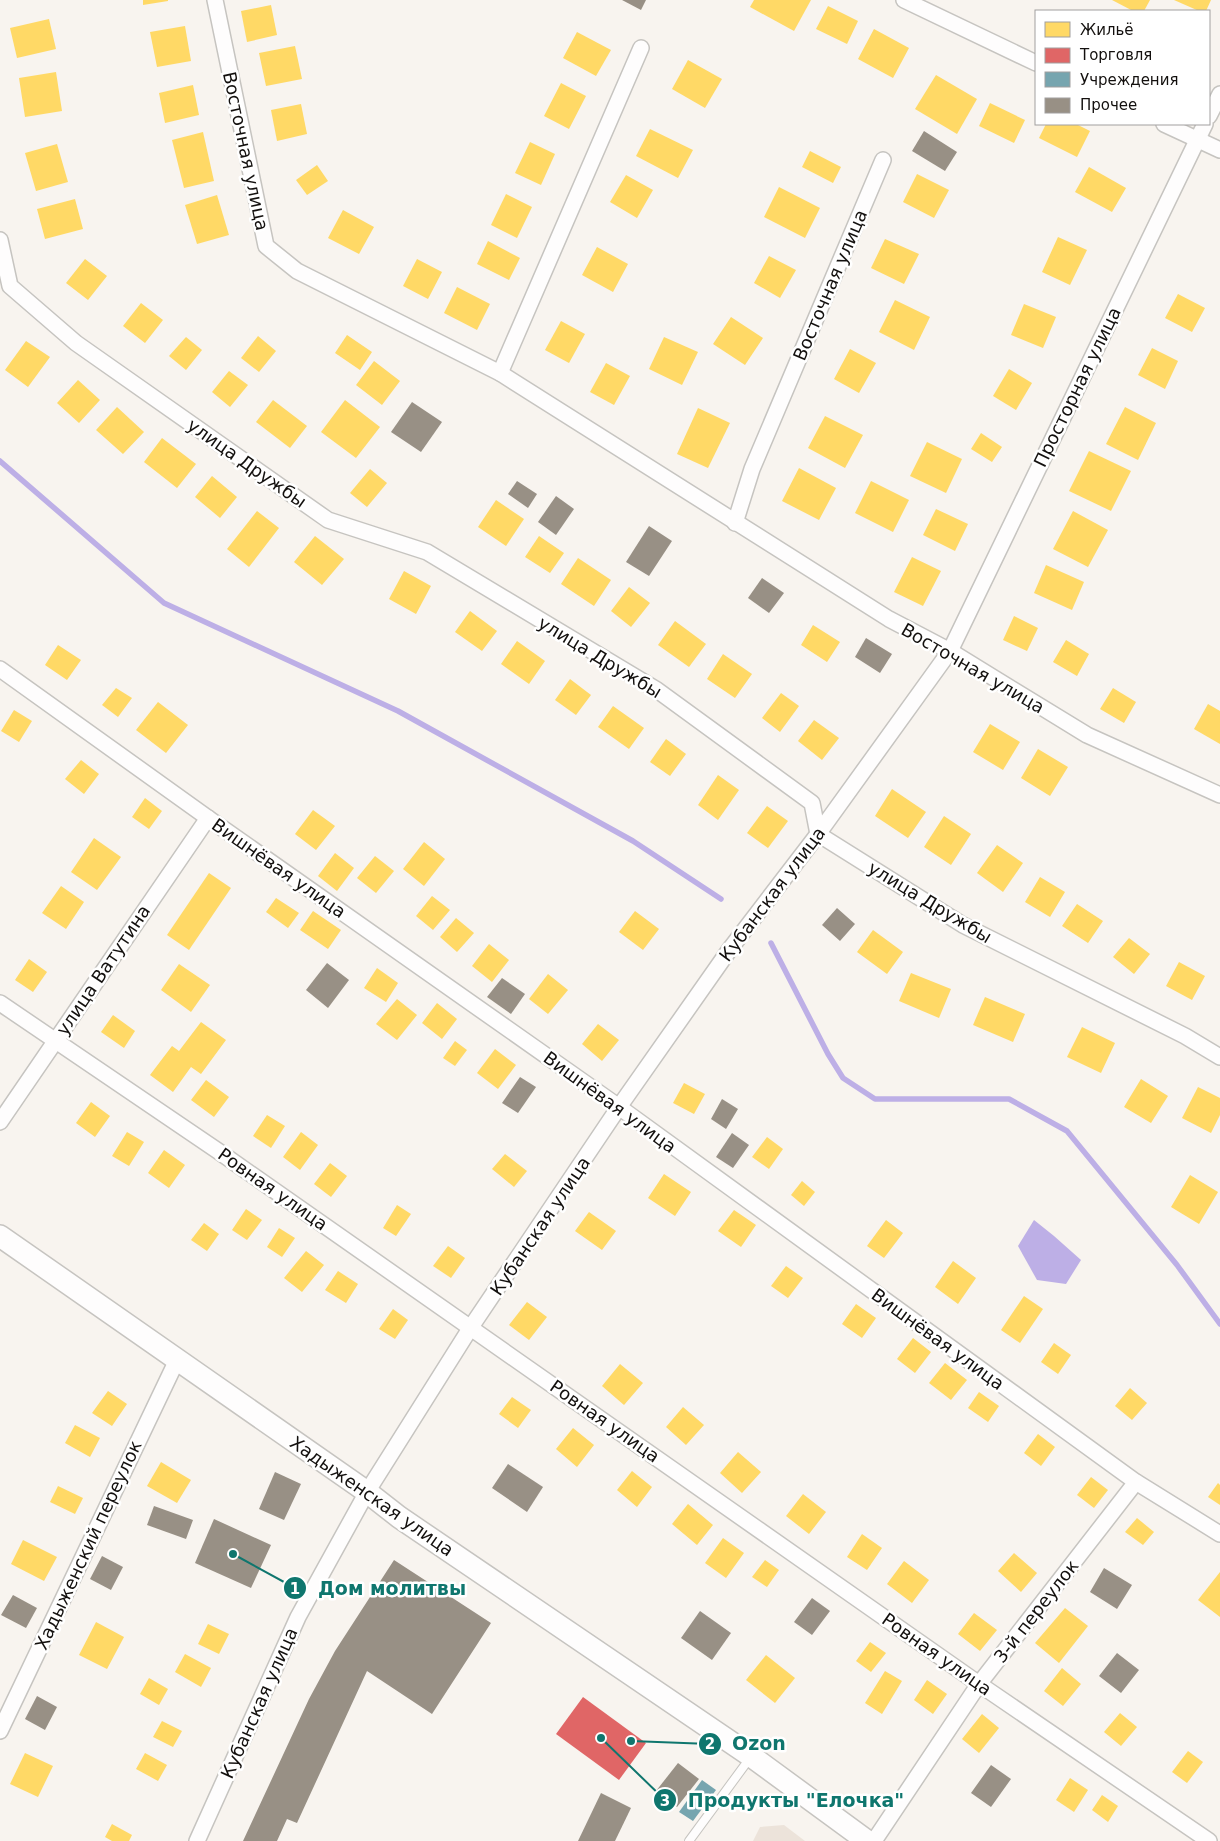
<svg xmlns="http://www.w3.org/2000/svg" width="1220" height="1841" font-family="'DejaVu Sans',sans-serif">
  <rect width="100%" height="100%" fill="#f8f4ef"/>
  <polygon fill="#ece3da" points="784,1825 805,1841 753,1841 760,1827"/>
  <polygon fill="#bdafe6" points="1034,1220 1054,1236 1081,1260 1066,1284 1037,1280 1018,1246"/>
  <g fill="#ffd966">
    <polygon points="143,0 168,0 168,1 143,5"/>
    <polygon points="754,0 811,0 794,31 750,7"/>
    <polygon points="1112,0 1150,0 1144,11 1133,11"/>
    <polygon points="1174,0 1211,0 1206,11 1199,11"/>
    <polygon points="271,5 277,35 247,42 241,11"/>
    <polygon points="828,6 858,21 847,44 816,29"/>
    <polygon points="49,19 56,49 17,58 10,28"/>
    <polygon points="185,26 191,61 157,67 150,32"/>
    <polygon points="874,29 909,48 893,78 858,59"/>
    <polygon points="577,32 611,50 596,76 563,58"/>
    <polygon points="295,46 302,79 266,86 259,53"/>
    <polygon points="688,60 722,79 705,108 672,89"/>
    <polygon points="56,72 62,111 25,117 19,78"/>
    <polygon points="936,75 977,99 957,134 915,109"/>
    <polygon points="561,83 586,96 569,129 544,116"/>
    <polygon points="193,85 199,115 165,123 159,93"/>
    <polygon points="990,103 1025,120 1014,143 979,126"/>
    <polygon points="301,104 307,134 277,141 271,110"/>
    <polygon points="1046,124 1076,124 1090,131 1077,157 1039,138"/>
    <polygon points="650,129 693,150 678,178 636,156"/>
    <polygon points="203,132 214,181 184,188 172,140"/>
    <polygon points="530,142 555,154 541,185 515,173"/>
    <polygon points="57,144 68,182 36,191 25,153"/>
    <polygon points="810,151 841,167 833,183 802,167"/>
    <polygon points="317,165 328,181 307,195 296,180"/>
    <polygon points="1089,167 1126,188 1112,212 1075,192"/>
    <polygon points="917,174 949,190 934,218 903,202"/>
    <polygon points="626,175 653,190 637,218 610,202"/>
    <polygon points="779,187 820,208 805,238 764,217"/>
    <polygon points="506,194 532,207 517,238 491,225"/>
    <polygon points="217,195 229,235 197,244 185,205"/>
    <polygon points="75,199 83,229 45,239 37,209"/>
    <polygon points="343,210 374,227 359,254 328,238"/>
    <polygon points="1058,237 1087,250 1070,285 1042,272"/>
    <polygon points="885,239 919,254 904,284 871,268"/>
    <polygon points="488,241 520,258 509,280 477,264"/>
    <polygon points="597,247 628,264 613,292 582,275"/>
    <polygon points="769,256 796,270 780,298 754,283"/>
    <polygon points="85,259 107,276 88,300 66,283"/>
    <polygon points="417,259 442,272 428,299 403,286"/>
    <polygon points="457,287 490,304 477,330 444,313"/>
    <polygon points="1178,294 1205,308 1192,332 1165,318"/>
    <polygon points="895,300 930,317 914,350 879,332"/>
    <polygon points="141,303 163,320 145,343 123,326"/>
    <polygon points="1024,304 1056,317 1043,348 1011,335"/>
    <polygon points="731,317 763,338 745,365 713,344"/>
    <polygon points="561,321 585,334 569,363 545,350"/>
    <polygon points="347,335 372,352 360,370 335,353"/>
    <polygon points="258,336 276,351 259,372 241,358"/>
    <polygon points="186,337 202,350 186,370 169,356"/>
    <polygon points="664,337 698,352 682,385 649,369"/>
    <polygon points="26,341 50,357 28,387 5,370"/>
    <polygon points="1152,348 1178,361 1165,389 1138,375"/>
    <polygon points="850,349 876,363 859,393 834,379"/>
    <polygon points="374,361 400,381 382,405 356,385"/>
    <polygon points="606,363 630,376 614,405 590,392"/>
    <polygon points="1009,369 1032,383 1016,410 993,396"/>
    <polygon points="229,371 248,385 230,407 212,392"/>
    <polygon points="78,380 100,400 79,423 57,403"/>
    <polygon points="273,400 307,426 290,448 256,422"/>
    <polygon points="345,400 380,427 356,458 321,432"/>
    <polygon points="117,407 144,432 123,454 96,430"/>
    <polygon points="1125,407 1156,423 1138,460 1106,444"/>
    <polygon points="698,408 730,423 708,468 677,454"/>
    <polygon points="825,416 863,435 845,468 808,448"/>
    <polygon points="981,433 1002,447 992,462 971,449"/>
    <polygon points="162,438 196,464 177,488 144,462"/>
    <polygon points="927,442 962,459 946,493 910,476"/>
    <polygon points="1089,451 1131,471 1111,511 1069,491"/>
    <polygon points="799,468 836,488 819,520 782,501"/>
    <polygon points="370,469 387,483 367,507 350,493"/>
    <polygon points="212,476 237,497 220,518 195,497"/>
    <polygon points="871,481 909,500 893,532 855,513"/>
    <polygon points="496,500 524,519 506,546 478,527"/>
    <polygon points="936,509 968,524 955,551 923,535"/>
    <polygon points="257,511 279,528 249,567 227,549"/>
    <polygon points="1073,511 1108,530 1088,567 1053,549"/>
    <polygon points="315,536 344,559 322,585 294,562"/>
    <polygon points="539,536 564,553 550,573 525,557"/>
    <polygon points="912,557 941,571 923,606 894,592"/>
    <polygon points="578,558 611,580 594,606 561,584"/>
    <polygon points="1046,565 1084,582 1072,610 1034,593"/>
    <polygon points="404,571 431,586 416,614 389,599"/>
    <polygon points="629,587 650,603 631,627 611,611"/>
    <polygon points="470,611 497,631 482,651 455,632"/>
    <polygon points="1014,616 1038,628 1027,651 1003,640"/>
    <polygon points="675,621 706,644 689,667 658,645"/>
    <polygon points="813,625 840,642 827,662 801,645"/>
    <polygon points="1066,640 1089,654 1077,676 1053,662"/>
    <polygon points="517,641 545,661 529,684 501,664"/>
    <polygon points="58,645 81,660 67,680 45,665"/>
    <polygon points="723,654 752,674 735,698 707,679"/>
    <polygon points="570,679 591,695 576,715 555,700"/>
    <polygon points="116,688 132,698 118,717 102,705"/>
    <polygon points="1113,688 1136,702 1124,723 1100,709"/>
    <polygon points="781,693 799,706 780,732 762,718"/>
    <polygon points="158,702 188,725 166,753 136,730"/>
    <polygon points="1208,704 1220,711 1220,744 1194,729"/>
    <polygon points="613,706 644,728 629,749 598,727"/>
    <polygon points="14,710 32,721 19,742 1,731"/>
    <polygon points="814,720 839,738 822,760 798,741"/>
    <polygon points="990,724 1020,742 1003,770 973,752"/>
    <polygon points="666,739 686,754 670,776 650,762"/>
    <polygon points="1038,749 1068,767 1050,796 1021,778"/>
    <polygon points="81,760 99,774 84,794 65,779"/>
    <polygon points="718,775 739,790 718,820 698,805"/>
    <polygon points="892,789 926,812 908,838 875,816"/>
    <polygon points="145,798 162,811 149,829 132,817"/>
    <polygon points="767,806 788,821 768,848 747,833"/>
    <polygon points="313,810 335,826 316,850 295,834"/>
    <polygon points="944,816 971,834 951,865 924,847"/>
    <polygon points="94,838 121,857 97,890 71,872"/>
    <polygon points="424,842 445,859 424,886 403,869"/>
    <polygon points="997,845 1023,863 1003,892 977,873"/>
    <polygon points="335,853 354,868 337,891 318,876"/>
    <polygon points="375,856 394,871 376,893 357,878"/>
    <polygon points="209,873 231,888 189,950 167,935"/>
    <polygon points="1040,877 1065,892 1050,917 1025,902"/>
    <polygon points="61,886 84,902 66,929 42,913"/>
    <polygon points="432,896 450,910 433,930 416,916"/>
    <polygon points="276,898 299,913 288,928 266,912"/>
    <polygon points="1077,904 1103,921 1088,943 1062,926"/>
    <polygon points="313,911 341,930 328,949 300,930"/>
    <polygon points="635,911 659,929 643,950 619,932"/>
    <polygon points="456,918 474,933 457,952 440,937"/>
    <polygon points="873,930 903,952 887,974 857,952"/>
    <polygon points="1129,938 1150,954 1134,974 1113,957"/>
    <polygon points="489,944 509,960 492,982 472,966"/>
    <polygon points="29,959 47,972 33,992 15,980"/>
    <polygon points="1179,962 1205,976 1192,1000 1166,986"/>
    <polygon points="179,964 210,985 191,1012 161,990"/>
    <polygon points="377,968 398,983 386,1002 364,988"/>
    <polygon points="911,973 951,989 939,1018 899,1001"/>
    <polygon points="548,974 568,990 548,1014 529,999"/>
    <polygon points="985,997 1025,1014 1013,1042 973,1025"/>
    <polygon points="397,999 417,1015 397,1040 376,1024"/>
    <polygon points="437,1003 457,1019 442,1039 422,1023"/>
    <polygon points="113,1015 135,1031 124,1048 101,1032"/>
    <polygon points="201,1022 226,1040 201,1074 191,1067 173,1092 150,1075 172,1046 179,1051"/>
    <polygon points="598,1024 619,1040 602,1061 582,1044"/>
    <polygon points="1082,1027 1115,1043 1101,1073 1067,1057"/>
    <polygon points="455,1041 467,1050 455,1066 443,1058"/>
    <polygon points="495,1049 516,1065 498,1089 477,1073"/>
    <polygon points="1141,1079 1168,1096 1151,1123 1124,1107"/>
    <polygon points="206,1080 229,1097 214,1117 191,1100"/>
    <polygon points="684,1083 705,1094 694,1114 673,1103"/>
    <polygon points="1198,1087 1220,1098 1220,1115 1211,1133 1182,1118"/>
    <polygon points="91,1102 110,1116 95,1137 76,1123"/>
    <polygon points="267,1115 285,1126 271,1148 253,1136"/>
    <polygon points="127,1132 144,1142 129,1166 112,1156"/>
    <polygon points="301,1132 318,1145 300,1170 283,1157"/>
    <polygon points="767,1137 783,1149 769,1169 752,1157"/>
    <polygon points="164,1150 185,1165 169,1188 148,1173"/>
    <polygon points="505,1154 527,1171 514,1187 492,1169"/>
    <polygon points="330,1163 347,1176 331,1197 314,1184"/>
    <polygon points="664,1174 691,1192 675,1216 648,1198"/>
    <polygon points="1190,1175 1218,1192 1199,1224 1171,1207"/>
    <polygon points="802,1181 815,1192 804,1206 791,1195"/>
    <polygon points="397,1205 411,1214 396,1236 383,1228"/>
    <polygon points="246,1209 262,1220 247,1240 232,1230"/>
    <polygon points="734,1210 756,1225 741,1247 718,1231"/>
    <polygon points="589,1212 616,1231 602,1250 575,1231"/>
    <polygon points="886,1220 903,1233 884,1258 867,1246"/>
    <polygon points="204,1223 219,1234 207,1251 191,1240"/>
    <polygon points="279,1228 295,1238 282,1257 267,1247"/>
    <polygon points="448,1246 465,1258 451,1278 433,1266"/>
    <polygon points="306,1251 324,1265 302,1292 284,1278"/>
    <polygon points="953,1261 976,1278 958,1304 935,1287"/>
    <polygon points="786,1266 803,1278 788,1298 771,1286"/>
    <polygon points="338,1271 358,1284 346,1303 325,1290"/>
    <polygon points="1024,1296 1043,1309 1020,1343 1001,1330"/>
    <polygon points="527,1302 547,1317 529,1340 509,1325"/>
    <polygon points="856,1304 876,1318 862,1338 842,1324"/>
    <polygon points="393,1309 408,1320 395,1339 379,1329"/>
    <polygon points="913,1338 931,1352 915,1373 897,1359"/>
    <polygon points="1054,1343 1071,1355 1058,1374 1041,1362"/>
    <polygon points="945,1363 967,1380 951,1400 929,1383"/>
    <polygon points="620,1364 643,1383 624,1405 602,1386"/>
    <polygon points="1130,1388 1147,1403 1132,1420 1115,1406"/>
    <polygon points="108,1391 127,1404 112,1426 92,1413"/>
    <polygon points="979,1392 999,1406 988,1422 968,1408"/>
    <polygon points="512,1397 531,1410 518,1428 499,1414"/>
    <polygon points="683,1407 704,1425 686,1445 666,1427"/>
    <polygon points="75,1425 100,1438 90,1457 65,1443"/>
    <polygon points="573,1428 594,1445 577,1467 556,1449"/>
    <polygon points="1038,1434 1055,1447 1041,1466 1024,1453"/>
    <polygon points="738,1452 761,1472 742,1493 720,1473"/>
    <polygon points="161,1462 191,1480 177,1503 147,1486"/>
    <polygon points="632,1471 652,1487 637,1507 617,1490"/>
    <polygon points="1091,1477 1108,1490 1094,1508 1077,1495"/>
    <polygon points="1218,1483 1220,1485 1220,1505 1208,1497"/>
    <polygon points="58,1486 83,1498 75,1514 50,1502"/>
    <polygon points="803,1494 826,1512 809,1534 786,1516"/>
    <polygon points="688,1504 713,1525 697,1545 672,1524"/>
    <polygon points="1137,1518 1154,1532 1143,1545 1125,1532"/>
    <polygon points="862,1534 882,1548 867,1570 847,1557"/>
    <polygon points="723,1538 744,1553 726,1578 705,1563"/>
    <polygon points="23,1540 57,1557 44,1581 11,1564"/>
    <polygon points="1014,1553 1037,1573 1021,1592 998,1571"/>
    <polygon points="765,1560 779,1570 767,1587 752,1577"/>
    <polygon points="904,1561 929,1580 912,1603 887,1584"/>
    <polygon points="1220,1572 1220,1617 1198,1600"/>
    <polygon points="1065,1608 1088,1626 1059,1663 1035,1643"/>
    <polygon points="974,1613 997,1630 980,1651 958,1634"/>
    <polygon points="96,1622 124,1637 107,1669 79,1655"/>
    <polygon points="208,1624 229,1634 219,1654 198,1644"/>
    <polygon points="870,1642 886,1653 871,1672 856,1661"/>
    <polygon points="185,1654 211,1668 201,1687 175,1672"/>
    <polygon points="766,1655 795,1678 775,1703 746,1680"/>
    <polygon points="1062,1668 1081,1684 1063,1706 1044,1691"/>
    <polygon points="885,1671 902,1681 882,1714 865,1703"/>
    <polygon points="149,1678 168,1689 159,1705 140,1694"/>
    <polygon points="927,1680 947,1694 933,1714 914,1700"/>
    <polygon points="1120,1713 1137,1727 1121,1746 1104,1732"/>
    <polygon points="982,1714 999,1728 979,1753 962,1739"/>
    <polygon points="162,1721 182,1731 173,1747 153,1737"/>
    <polygon points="1188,1751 1203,1762 1187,1783 1172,1772"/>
    <polygon points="25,1753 53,1766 38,1797 10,1784"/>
    <polygon points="145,1753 167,1765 158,1781 136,1769"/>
    <polygon points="1070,1778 1088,1790 1074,1812 1056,1800"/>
    <polygon points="1102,1795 1118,1806 1108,1822 1092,1810"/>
    <polygon points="112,1824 132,1835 129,1841 112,1841 105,1837"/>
  </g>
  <polygon fill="#e06666" points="583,1697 646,1743 619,1780 556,1734"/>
  <polygon fill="#76a5af" points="702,1780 716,1790 693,1821 679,1812"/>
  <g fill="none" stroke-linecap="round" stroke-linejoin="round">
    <g stroke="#bdafe6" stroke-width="5.5">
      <polyline points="0,461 164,603 398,711 633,841 721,899"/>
      <polyline points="771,943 828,1054 843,1078 875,1099 1009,1099 1067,1131 1177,1265 1220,1324"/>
    </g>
  </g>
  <g fill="#989085">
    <polygon points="622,0 646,0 641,10"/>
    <polygon points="924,131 957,152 945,171 912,151"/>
    <polygon points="412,402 442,422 421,452 391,432"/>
    <polygon points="517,481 537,494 528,508 508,494"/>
    <polygon points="556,496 574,509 556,535 538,522"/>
    <polygon points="649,526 672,541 649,576 626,562"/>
    <polygon points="762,578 784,593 769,613 748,598"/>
    <polygon points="866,638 892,654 880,673 855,657"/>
    <polygon points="837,908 855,924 840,941 822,925"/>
    <polygon points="327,963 349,980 328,1008 306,990"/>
    <polygon points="502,978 525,994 511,1014 487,997"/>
    <polygon points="520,1077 536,1087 518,1113 502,1103"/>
    <polygon points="722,1099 738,1109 726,1129 711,1119"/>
    <polygon points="732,1133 749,1145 733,1168 716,1157"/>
    <polygon points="508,1464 543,1487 527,1512 492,1488"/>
    <polygon points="275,1472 301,1484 284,1520 259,1509"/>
    <polygon points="154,1506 193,1520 186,1539 147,1525"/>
    <polygon points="214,1519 271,1545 251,1588 195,1563"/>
    <polygon points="102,1556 123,1567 111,1590 90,1579"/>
    <polygon points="394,1560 491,1623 432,1714 367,1671 297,1823 287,1819 277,1841 243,1841 309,1699 335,1651"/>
    <polygon points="1104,1568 1132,1585 1117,1609 1090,1592"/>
    <polygon points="13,1595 37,1608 26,1628 1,1615"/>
    <polygon points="812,1598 830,1611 812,1635 794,1622"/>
    <polygon points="700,1611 731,1633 712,1660 681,1638"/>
    <polygon points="1117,1653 1139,1670 1121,1693 1099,1676"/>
    <polygon points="37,1696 57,1707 45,1730 25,1719"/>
    <polygon points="678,1763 699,1779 677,1807 656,1791"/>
    <polygon points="991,1765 1011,1779 991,1807 971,1793"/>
    <polygon points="601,1793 631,1808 615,1841 578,1841"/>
  </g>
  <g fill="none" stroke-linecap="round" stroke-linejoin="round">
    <g stroke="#c6c4c0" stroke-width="10">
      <polyline id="service" points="689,1841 750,1758"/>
    </g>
    <g stroke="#c6c4c0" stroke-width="18">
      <g id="minor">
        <polyline points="215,0 266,246 297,271 500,373 889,619 950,651 1087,735 1220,795"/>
        <polyline points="904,0 1036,63"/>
        <polyline points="1209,116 1220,94"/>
        <polyline points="1164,124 1220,150"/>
        <polyline points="0,240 10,286 76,343 328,520 427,552 657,690 812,803 818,834 963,925 1185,1036 1220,1057"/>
        <polyline points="500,373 641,48"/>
        <polyline points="735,523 752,469 883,160"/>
        <polyline points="0,669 208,818 619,1107 1136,1482 1220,1534"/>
        <polyline points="0,1003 218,1151 979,1684 1209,1841"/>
        <polyline points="0,1122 208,818"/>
        <polyline points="0,1731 177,1360"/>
        <polyline points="197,1841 298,1617 367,1492 471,1327 619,1107 730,949 818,834 950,651 1205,124"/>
        <polyline points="874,1841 979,1684 1136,1482"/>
      </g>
    </g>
    <g stroke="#c6c4c0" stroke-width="24">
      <polyline id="secondary" points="0,1236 367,1492 399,1517 751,1756 867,1841"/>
    </g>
    <use href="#service" stroke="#fefdfd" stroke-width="8"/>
    <use href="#minor" stroke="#fefdfd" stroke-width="15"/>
    <use href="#secondary" stroke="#fefdfd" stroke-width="21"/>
  </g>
  <g text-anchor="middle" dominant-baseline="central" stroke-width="5" stroke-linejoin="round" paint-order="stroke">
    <g font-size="18" fill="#13100e" stroke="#fff">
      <text transform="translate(246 151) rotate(78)">Восточная улица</text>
      <text transform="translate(830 285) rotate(-67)">Восточная улица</text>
      <text transform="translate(1077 387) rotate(-64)">Просторная улица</text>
      <text transform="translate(247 463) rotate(35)">улица Дружбы</text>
      <text transform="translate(600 657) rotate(31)">улица Дружбы</text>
      <text transform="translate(973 668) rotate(30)">Восточная улица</text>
      <text transform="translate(279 868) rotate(35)">Вишнёвая улица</text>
      <text transform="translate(772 894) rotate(-53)">Кубанская улица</text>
      <text transform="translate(930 902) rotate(31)">улица Дружбы</text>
      <text transform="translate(103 970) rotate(-56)">улица Ватутина</text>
      <text transform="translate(610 1102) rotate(36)">Вишнёвая улица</text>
      <text transform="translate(273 1189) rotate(35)">Ровная улица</text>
      <text transform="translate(540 1226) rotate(-56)">Кубанская улица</text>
      <text transform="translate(938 1339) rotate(36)">Вишнёвая улица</text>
      <text transform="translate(605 1421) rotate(35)">Ровная улица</text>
      <text transform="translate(372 1496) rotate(35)">Хадыженская улица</text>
      <text transform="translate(88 1545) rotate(-65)">Хадыженский переулок</text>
      <text transform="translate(1036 1611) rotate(-52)">3-й переулок</text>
      <text transform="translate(937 1654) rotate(35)">Ровная улица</text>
      <text transform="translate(259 1703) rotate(-66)">Кубанская улица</text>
    </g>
  </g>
  <path fill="none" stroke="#0f766e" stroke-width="2" d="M233 1554L295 1588M631 1741L710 1744M601 1738L665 1800"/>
  <g fill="#0f766e" stroke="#fff" stroke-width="2">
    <circle cx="233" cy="1554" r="5"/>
    <circle cx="631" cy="1741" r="5"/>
    <circle cx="601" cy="1738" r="5"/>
    <circle cx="295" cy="1588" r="12"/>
    <circle cx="710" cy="1744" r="12"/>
    <circle cx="665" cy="1800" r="12"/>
  </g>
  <g font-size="15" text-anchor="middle" font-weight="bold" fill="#fff">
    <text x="295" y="1594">1</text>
    <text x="710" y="1749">2</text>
    <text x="665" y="1806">3</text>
  </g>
  <g font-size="19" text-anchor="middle" font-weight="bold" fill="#0f766e" stroke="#fff" stroke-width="5" stroke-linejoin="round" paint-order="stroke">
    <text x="392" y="1595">Дом молитвы</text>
    <text x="759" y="1750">Ozon</text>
    <text x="796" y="1807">Продукты "Елочка"</text>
  </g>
  <rect x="1035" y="10" width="175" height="115" fill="#ffffff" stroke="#a19f9f"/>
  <rect x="1045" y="22" width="25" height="15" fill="#ffd966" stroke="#a19f9f"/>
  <text x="1080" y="35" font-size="15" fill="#13100e">Жильё</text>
  <rect x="1045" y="48" width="25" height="15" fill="#e06666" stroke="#a19f9f"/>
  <text x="1080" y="60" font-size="15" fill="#13100e">Торговля</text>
  <rect x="1045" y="72" width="25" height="15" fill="#76a5af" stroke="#a19f9f"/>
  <text x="1080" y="85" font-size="15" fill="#13100e">Учреждения</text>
  <rect x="1045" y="98" width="25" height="15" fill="#989085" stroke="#a19f9f"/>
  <text x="1080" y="110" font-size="15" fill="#13100e">Прочее</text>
</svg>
